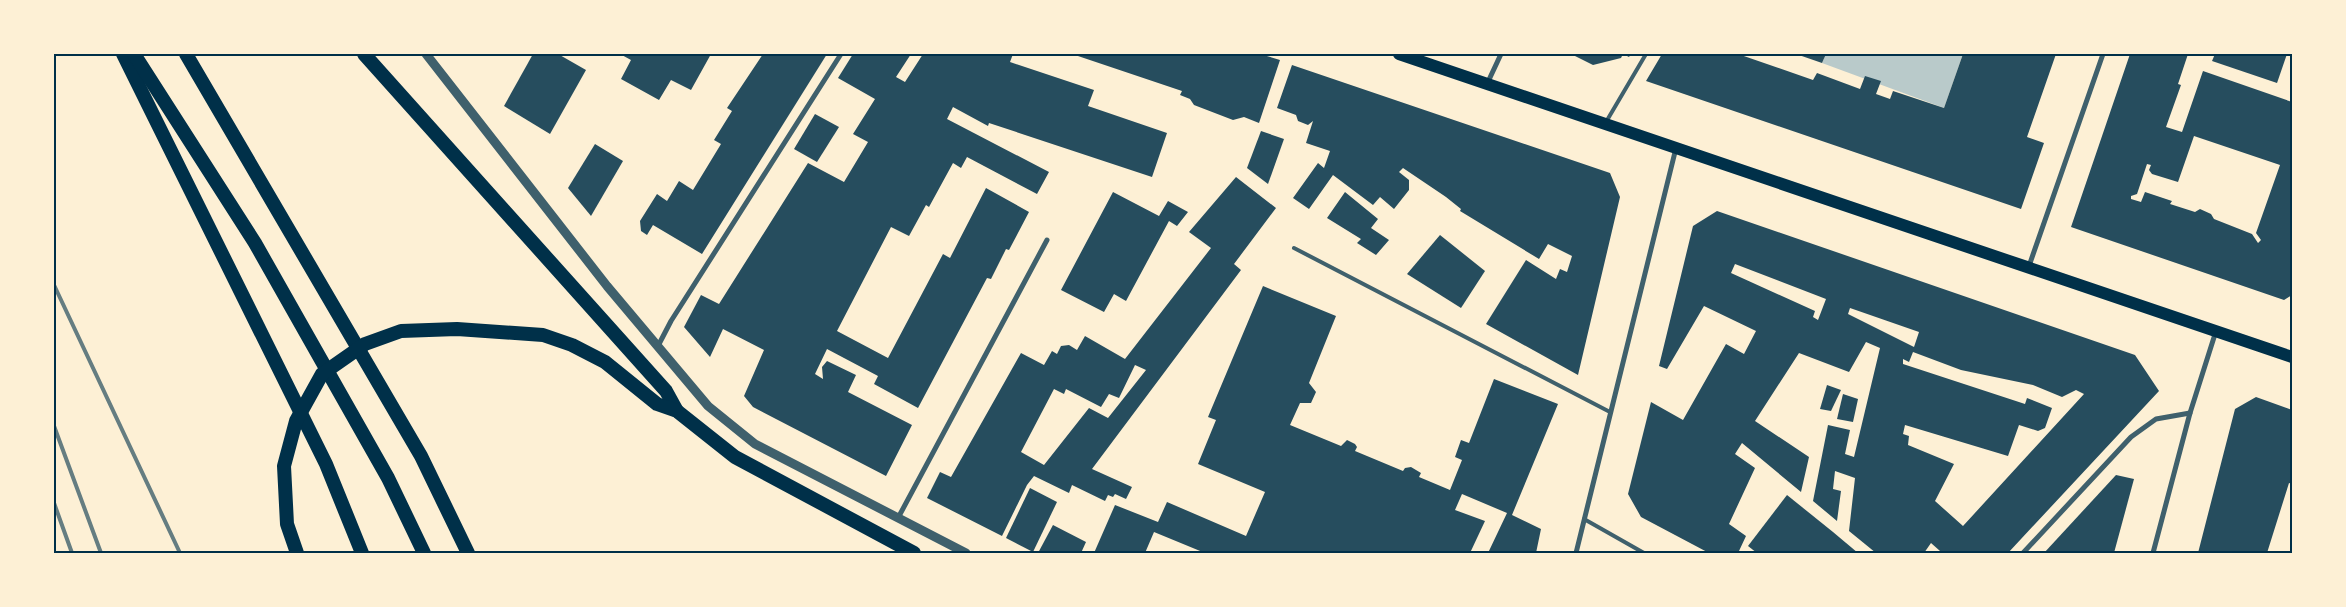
<svg xmlns="http://www.w3.org/2000/svg" width="2346" height="607" font-family="'PT Sans Narrow',sans-serif">
  <rect width="100%" height="100%" fill="#fdf0d5"/>
  <polygon fill="#b9caca" points="1826,54 1963,54 1944,108 1822,63"/>
  <g fill="#264d5e" fill-rule="evenodd">
    <polygon points="533,54 558,54 586,70 550,134 504,106"/>
    <polygon points="620,54 711,54 691,90 671,80 659,100 621,79 631,60"/>
    <polygon points="763,54 827,54 702,254 653,225 647,235 641,231 640,221 657,194 667,201 679,181 693,190 721,144 714,140 732,111 727,108"/>
    <polygon points="853,54 911,54 896,77 905,82 923,54 1013,54 1010,62 1094,90 1088,106 1167,133 1152,177 989,123 988,126 953,107 947,119 1049,172 1037,194 967,157 961,168 953,163 929,207 926,205 909,236 891,227 837,331 888,358 943,254 950,258 986,188 1029,212 1009,250 1006,249 991,279 987,278 918,408 874,384 878,376 827,349 815,374 823,379 822,367 827,361 856,375 848,392 912,425 886,476 753,407 744,396 764,350 723,329 710,357 684,327 701,295 719,304 808,163 844,182 868,142 853,134 875,99 838,78"/>
    <polygon points="1072,54 1260,54 1280,60 1259,123 1244,117 1233,120 1194,105 1190,99 1180,95 1182,91"/>
    <polygon points="1571,54 1631,54 1629,57 1623,54 1621,58 1593,65"/>
    <polygon points="1662,54 1738,54 1813,80 1817,73 1860,89 1865,76 1881,81 1876,94 1890,99 1893,91 1944,108 1963,54 2056,54 2027,137 2044,143 2021,209 1646,81"/>
    <polygon points="1796,54 1826,54 1822,63"/>
    <path d="M2130,54H2188L2178,84L2181,85L2166,127L2182,132L2203,71L2292,102V295L2284,300L2071,227ZM2194,136L2280,165L2256,233L2261,240L2258,243L2252,234L2214,219L2211,214L2200,209L2195,212L2170,204L2172,201L2145,192L2141,202L2131,199V196L2137,194L2147,164L2151,165L2149,170L2152,174L2178,182Z"/>
    <polygon points="2215,54 2287,54 2277,83 2212,61"/>
    <polygon points="1292,65 1610,173 1620,197 1578,375 1486,324 1526,260 1556,279 1560,269 1567,272 1572,256 1548,244 1539,259 1460,211 1461,209 1446,197 1403,168 1399,172 1409,180 1409,190 1394,209 1380,197 1373,205 1333,175 1309,209 1293,198 1318,163 1324,168 1330,151 1306,143 1313,121 1308,125 1298,121 1296,115 1277,108"/>
    <polygon points="815,114 839,127 817,162 794,149"/>
    <polygon points="1261,131 1284,139 1268,184 1247,168"/>
    <polygon points="595,144 623,161 591,216 568,188"/>
    <path d="M1236,177L1276,208L1234,264L1241,270L1092,469L1132,487L1126,499L1115,494L1113,497L1108,495L1105,501L1072,485L1069,493L1034,476L1027,485L1002,536L927,498L940,472L951,477L1021,353L1044,365L1052,351L1057,354L1061,346L1069,345L1077,350L1085,336L1125,359L1211,248L1189,232ZM1135,365L1146,370L1108,418L1089,408L1044,465L1021,452L1054,389L1064,394L1066,389L1101,407L1109,394L1119,398Z"/>
    <polygon points="1113,192 1159,216 1168,201 1188,212 1177,226 1169,221 1126,301 1114,294 1104,312 1061,290"/>
    <polygon points="1345,192 1378,219 1371,228 1389,240 1376,255 1357,243 1361,239 1327,218"/>
    <path d="M1717,211L2135,355L2159,391L2008,553H1939L1940,551L1931,543L1924,553H1876L1849,531L1855,478L1835,471L1833,489L1841,491L1837,521L1813,501L1828,425L1850,430L1845,454L1854,457L1880,348L1866,342L1849,372L1799,353L1755,421L1809,457L1801,492L1742,443L1735,454L1755,468L1729,524L1746,536L1739,551L1741,553H1709L1641,517L1628,494L1651,402L1683,420L1726,344L1744,354L1756,331L1704,306L1667,369L1659,366L1693,226ZM1735,264L1826,299L1818,320L1813,317L1815,311L1731,273ZM1850,308L1919,332L1914,347L1848,314ZM1913,352L1961,370L2033,385L2062,397L2076,390L2084,394L1963,526L1935,501L1954,464L1908,445L1909,436L1903,434L1905,425L2008,456L2019,425L2038,431L2045,428L2052,408L2027,398L2025,404L1903,364V359L1909,362Z"/>
    <polygon points="1440,235 1485,271 1461,308 1407,274"/>
    <polygon points="1263,286 1336,316 1309,383 1316,392 1311,403 1300,403 1290,425 1341,446 1347,440 1355,444 1357,447 1355,451 1403,471 1405,468 1411,467 1421,473 1419,477 1450,490 1462,460 1455,457 1461,440 1469,443 1494,379 1558,404 1512,515 1541,529 1536,553 1488,553 1507,513 1462,494 1455,510 1485,521 1470,553 1205,553 1154,532 1145,553 1094,553 1115,505 1158,522 1167,502 1246,536 1265,492 1198,464 1216,420 1208,417"/>
    <polygon points="1827,385 1841,390 1831,411 1820,409"/>
    <polygon points="1843,394 1858,399 1853,422 1837,419"/>
    <polygon points="2256,397 2292,410 2292,484 2289,483 2267,553 2198,553 2235,409"/>
    <polygon points="2116,475 2134,479 2114,553 2044,553"/>
    <polygon points="1030,488 1057,502 1033,552 1006,538"/>
    <polygon points="1787,495 1833,532 1858,553 1757,553 1748,546"/>
    <polygon points="1053,525 1086,542 1081,553 1038,553"/>
  </g>
  <g fill="none" stroke-linecap="round" stroke-linejoin="round">
    <g stroke="#3f606c" stroke-width="4">
      <polyline points="1606,122 1646,54"/>
      <polyline points="1294,248 1610,412"/>
      <polyline points="1584,519 1644,553"/>
    </g>
    <g stroke="#3f606c" stroke-width="5">
      <polyline points="1487,84 1501,54"/>
      <polyline points="2029,266 2103,54"/>
      <polyline points="658,346 671,321 841,54"/>
      <polyline points="898,518 1047,240"/>
      <polyline points="1576,553 1676,148"/>
      <polyline points="2023,553 2131,437 2156,419 2190,413"/>
      <polyline points="2153,553 2190,413 2216,331"/>
    </g>
    <polyline stroke="#3f606c" stroke-width="9" points="426,54 607,286 708,406 755,444 966,553"/>
    <polyline stroke="#003049" stroke-width="12" points="1399,54 2292,357"/>
    <g stroke="#003049" stroke-width="14">
      <polyline points="123,54 326,464 362,553"/>
      <polyline points="134,54 255,243 388,478 424,553"/>
      <polyline points="186,54 421,456 468,553"/>
      <polyline points="364,54 666,391 677,411"/>
      <polyline points="297,553 287,524 284,466 296,421 322,374 365,344 401,331 457,329 543,335 572,345 605,362 657,404 677,411 735,457 914,553"/>
    </g>
    <g stroke="#657d81" stroke-width="4">
      <polyline points="54,285 180,553"/>
      <polyline points="54,426 101,553"/>
      <polyline points="54,503 72,553"/>
    </g>
  </g>
  <rect width="2346" height="607" fill="none" stroke="#fdf0d5" stroke-width="110"/>
  <rect x="55" y="55" width="2236" height="497" fill="none" stroke="#003049" stroke-width="2"/>
</svg>
